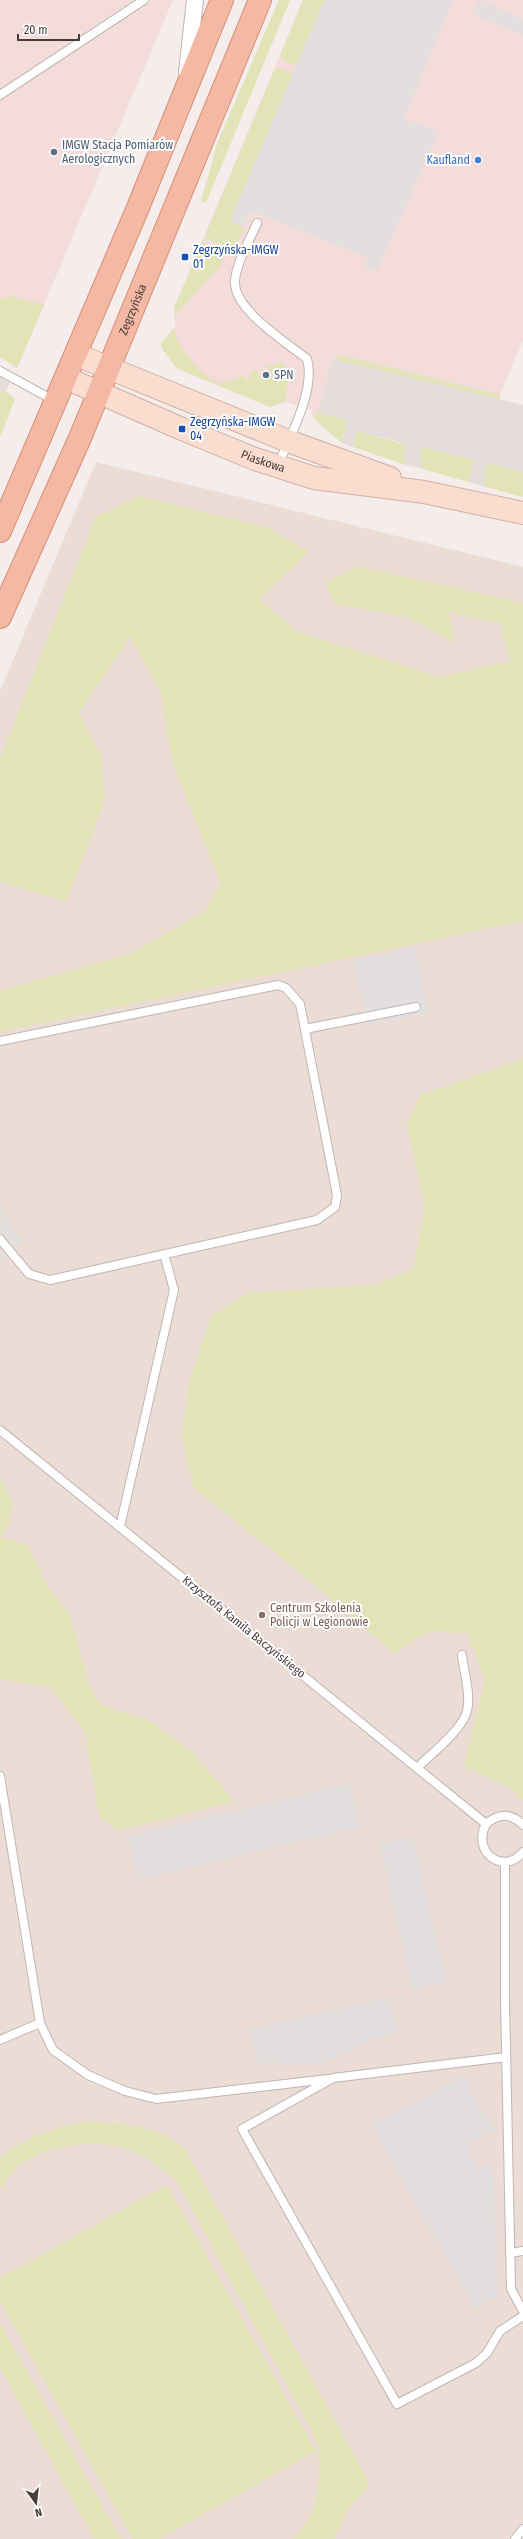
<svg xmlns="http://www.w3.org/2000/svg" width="523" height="2539" font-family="'Fira Sans Condensed',sans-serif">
  <rect width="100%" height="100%" fill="#f4edeb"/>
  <polygon fill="#e7ddda" points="0,377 10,383 6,391 0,393"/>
  <g fill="#f3dcd9">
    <polygon points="0,0 173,0 17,368 0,357"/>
    <polygon points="303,0 523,0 523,340 500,395 339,355 337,360 332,359 318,412 316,413 314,419 311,416 312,410 284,402 270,407 176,368 161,347 162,342 175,327 174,308"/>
  </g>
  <polygon fill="#e4dddc" points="339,355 500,395 499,399 523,405 523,472 487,463 483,486 468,482 474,460 422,447 420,457 423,469 406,465 404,454 407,445 400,442 357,431 353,447 342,443 347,426 346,420 318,412 332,359 337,359"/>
  <polygon fill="#ebdcd6" points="96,462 523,567 523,2539 0,2539 0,691"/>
  <g fill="#e3e3b8">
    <polygon points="279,0 290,0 206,203 201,201 218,141"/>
    <polygon points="303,0 324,0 296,66 282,60 280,56"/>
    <polygon points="279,68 293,74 230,221 244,227 234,250 204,238 275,69"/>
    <polygon points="202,243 225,253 221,265 175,316 174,308"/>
    <polygon points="11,296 44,305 17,368 0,357 0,299"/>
    <path d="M175,327C172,342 204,381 220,383C227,383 237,378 243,375L245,380L251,378L249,373L257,370L262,380L271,376L268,366L282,362L290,372V377L284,379L288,383L284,402L270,407L176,368L161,347L162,342Z"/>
    <polygon points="339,355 500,395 499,399 337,360"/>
    <polygon points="6,391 15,399 0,438 0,393"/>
    <polygon points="318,412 346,420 347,426 342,443 314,419 316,413"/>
    <polygon points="357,431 407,445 404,454 406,465 353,447"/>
    <polygon points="422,447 474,460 468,482 423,469 420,457"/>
    <polygon points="487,463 523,472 523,497 483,486"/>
    <polygon points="140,496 269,528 309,552 259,599 298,632 439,677 510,661 500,623 448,612 455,643 408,617 334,604 326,582 357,566 523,603 523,921 0,1032 0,991 129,954 204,912 221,884 173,764 160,690 130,637 79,713 101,755 105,800 66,902 0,881 0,759 96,516"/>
    <polygon points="523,1059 523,1800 509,1787 464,1766 485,1680 468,1634 430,1631 393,1653 302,1574 193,1487 182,1435 190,1379 211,1316 247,1293 376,1285 413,1269 425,1207 407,1125 420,1095"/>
    <polygon points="0,1478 12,1501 10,1523 0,1537 27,1545 46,1584 70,1615 89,1685 101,1705 150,1721 193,1753 234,1802 118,1831 99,1815 85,1732 50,1687 0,1679"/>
    <path d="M90,2121C124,2124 158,2126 185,2149L369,2482L364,2492L348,2508L334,2539H293C298,2533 303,2528 307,2522C320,2500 322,2463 316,2439L177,2181C164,2170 152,2160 137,2153C103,2136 42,2143 14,2170C9,2175 5,2184 0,2190V2158C26,2136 57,2127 90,2121Z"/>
    <polygon points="167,2185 316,2451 159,2539 133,2539 0,2301 0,2278"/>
    <polygon points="0,2323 118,2534 123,2539 94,2539 0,2368"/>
  </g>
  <g fill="#e3dfdf">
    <polygon points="324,0 453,0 404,119 439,132 377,271 364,267 368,258 251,211 244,227 230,221"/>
    <polygon points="479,0 523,19 523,35 472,14"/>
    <polygon points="414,947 429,1012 368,1026 353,961"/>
    <polygon points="0,1208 13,1231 23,1240 2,1262"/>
    <polygon points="350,1783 361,1827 137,1880 127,1837"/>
    <polygon points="413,1837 446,1982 412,1989 380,1844"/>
    <polygon points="389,1997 397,2030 321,2064 258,2063 250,2030"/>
    <polygon points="463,2076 494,2130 467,2144 478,2166 488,2167 493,2164 498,2295 475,2308 371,2125"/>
  </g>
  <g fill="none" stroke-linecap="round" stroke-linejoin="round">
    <g stroke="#c1b5b1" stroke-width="10">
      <g id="lane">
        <polyline points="0,95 144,0"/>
        <path d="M257,223C250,240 237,261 235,280C232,309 286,342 307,359C316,389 290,437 278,465"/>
        <polyline points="0,371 55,401"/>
        <polyline points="305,1029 416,1007"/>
        <polyline points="0,1041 278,985 286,988 300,1004 337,1195 335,1207 317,1220 50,1280 29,1274 0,1239"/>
        <polyline points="0,1430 486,1824"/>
        <polyline points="120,1527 174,1290 164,1254"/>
        <path d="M418,1767C431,1754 463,1729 467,1711C471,1694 464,1673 462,1655"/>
        <polyline points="0,1776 40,2023 53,2050 88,2075 125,2091 156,2099 328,2079"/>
        <path d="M523,1825C511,1813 499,1813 486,1824C471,1852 504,1876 523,1852"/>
        <polyline points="505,1862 505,2000 511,2289 523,2311"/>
        <polyline points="0,2040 40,2023"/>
        <polyline points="506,2057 333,2078 242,2129 397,2404 476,2363 487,2353 500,2331 523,2316"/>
        <polyline points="510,2253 523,2251"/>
        <polyline points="515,2539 523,2529"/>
      </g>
    </g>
    <g stroke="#c1b5b1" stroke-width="18">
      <polyline id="street" points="187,72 195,0"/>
    </g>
    <g stroke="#d1b0a1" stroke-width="24">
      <g id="secondary">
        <polyline points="77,355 288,441 390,478"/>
        <path id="s1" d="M66,378L182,429L255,459L314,478L424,492L523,513"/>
      </g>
    </g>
    <g stroke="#d88e75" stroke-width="24">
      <g id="primary">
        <polyline points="0,531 137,210 222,0"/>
        <path id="s2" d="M0,617L80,438L260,0"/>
      </g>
    </g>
    <use href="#lane" stroke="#fff" stroke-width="8"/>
    <use href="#street" stroke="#fff" stroke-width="16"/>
    <use href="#secondary" stroke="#f9ddcf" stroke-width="22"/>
    <use href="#primary" stroke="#f4b9a4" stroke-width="22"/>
  </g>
  <g fill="#5c6f8a" stroke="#fff" stroke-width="1.5">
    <circle cx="54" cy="152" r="4"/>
    <circle cx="266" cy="375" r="4"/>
  </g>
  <circle fill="#3f7fe0" stroke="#fff" stroke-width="1.5" cx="478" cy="160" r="4"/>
  <g fill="#1a4fb4" stroke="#fff" stroke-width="1.5">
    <rect x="181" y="253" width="8" height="8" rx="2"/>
    <rect x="178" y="425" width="8" height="8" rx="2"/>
  </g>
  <circle fill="#8d6e63" stroke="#fff" stroke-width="1.5" cx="262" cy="1615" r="4"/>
  <g text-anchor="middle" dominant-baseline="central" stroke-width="4" stroke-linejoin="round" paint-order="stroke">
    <g font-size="12" fill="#4e5e75" stroke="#fff" text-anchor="start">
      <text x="62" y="145">IMGW Stacja Pomiarów<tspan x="62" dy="14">Aerologicznych</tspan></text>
      <text x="274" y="375">SPN</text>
    </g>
    <g font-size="12" fill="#366cbe" stroke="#fff" text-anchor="end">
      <text x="470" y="160">Kaufland</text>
    </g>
    <g font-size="12" fill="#164399" stroke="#fff" text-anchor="start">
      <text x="193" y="250">Zegrzyńska-IMGW<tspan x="193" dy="14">01</tspan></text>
      <text x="190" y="422">Zegrzyńska-IMGW<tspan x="190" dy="14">04</tspan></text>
    </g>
    <g font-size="12" fill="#473c39" stroke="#fff">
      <text stroke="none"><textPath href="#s2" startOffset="335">Zegrzyńska</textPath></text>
      <text stroke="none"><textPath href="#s1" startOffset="214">Piaskowa</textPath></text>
      <text transform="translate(244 1627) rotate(39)">Krzysztofa Kamila Baczyńskiego</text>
    </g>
    <g font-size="12" fill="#785e54" stroke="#fff" text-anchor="start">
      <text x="270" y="1608">Centrum Szkolenia<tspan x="270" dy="14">Policji w Legionowie</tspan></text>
    </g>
  </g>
  <g transform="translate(36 2503) rotate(165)" stroke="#ffffff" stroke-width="3" paint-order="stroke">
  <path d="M0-3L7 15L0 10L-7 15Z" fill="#473c39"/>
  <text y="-6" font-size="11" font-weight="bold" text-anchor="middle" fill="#473c39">N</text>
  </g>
  <path d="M18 34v6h61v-6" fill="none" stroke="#473c39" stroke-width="2"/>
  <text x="24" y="34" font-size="12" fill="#473c39" stroke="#ffffff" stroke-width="3" paint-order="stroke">20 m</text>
</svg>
